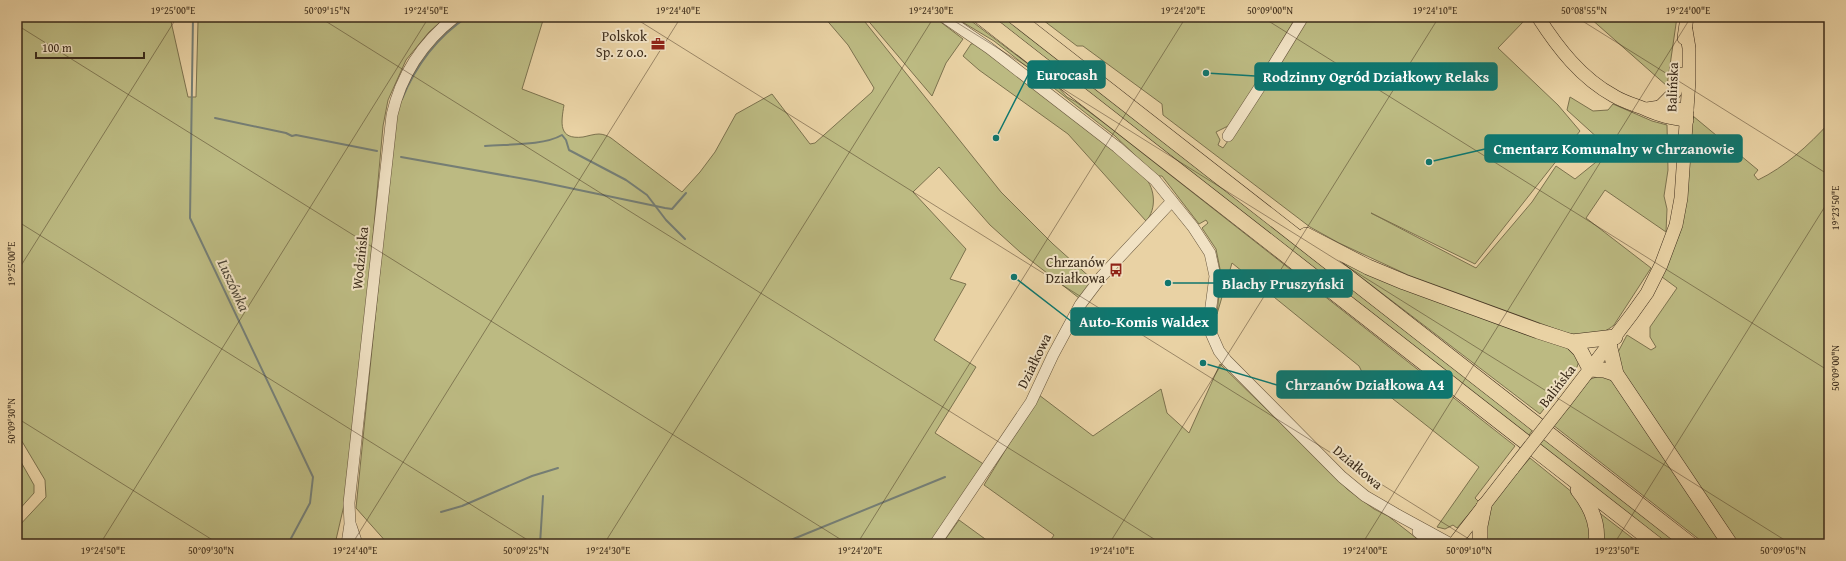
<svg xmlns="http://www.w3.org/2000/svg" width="1846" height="561" font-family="'Gentium Book Plus',serif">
  <rect width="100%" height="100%" fill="#e9d2a4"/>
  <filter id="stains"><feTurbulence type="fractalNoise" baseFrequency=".005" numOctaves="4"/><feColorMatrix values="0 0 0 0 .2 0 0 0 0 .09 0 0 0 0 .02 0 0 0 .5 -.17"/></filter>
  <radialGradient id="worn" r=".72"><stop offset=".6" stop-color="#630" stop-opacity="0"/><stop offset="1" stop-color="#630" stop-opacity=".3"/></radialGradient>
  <g fill="#bcba82" stroke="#7c724e">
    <polygon points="17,17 170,17 188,97 196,97 198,22 203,17 446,17 429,32 406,60 388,100 383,126 370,270 345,501 335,544 17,544 17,528 46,497 45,480 17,433"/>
    <path d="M463,17H544L522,89L564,105C561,123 558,140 583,137C588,136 594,134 599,134C603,134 608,136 611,138L682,192L700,172L715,152L736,114L772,94L810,144L815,143L872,92L874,88L848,45L824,17H861L1001,192L1053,244L1093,280L1079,298L1020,252L990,225L939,167L913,192L966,249L950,279L966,284L934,340L976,367L935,433L985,465L929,544H388L356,508L394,130L399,103L423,53Z"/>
    <polygon points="865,17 934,17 963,39 946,63 932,96"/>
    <polygon points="954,17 966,17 1057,86 1067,97 1076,102 1108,126 1515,446 1475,498 1479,502 1457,528 1453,525 1445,529 1437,527 1479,467 1364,376 1359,366 1232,263 1217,314 1221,274 1216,249 1202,228 1208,223 1206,220 1199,224 1162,176 1157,176 1115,136 994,41"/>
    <polygon points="986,17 1008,17 1534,428 1527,438"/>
    <path d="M1039,17H1296L1239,113L1230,125L1216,132L1220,140L1218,145L1223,148L1249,111L1306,17H1522L1524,21L1498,48L1558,105L1580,131L1475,264L1371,213L1476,268L1532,202L1556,166L1575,179L1611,150L1567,110L1570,97L1593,111L1608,110L1613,104L1652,121L1667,125L1668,170L1664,196L1667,209L1666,232L1605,190L1586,218L1651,268L1614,325C1600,337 1582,337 1564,332L1408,275L1339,243L1310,227L1163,115L1162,104L1083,46H1077Z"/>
    <polygon points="1588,17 1677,17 1667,86 1590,18"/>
    <path d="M976,43L1075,119L1145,177C1155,189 1157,209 1146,221L1068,134L979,70L963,56L971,44Z"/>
    <path d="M1693,116L1758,170L1754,175L1758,180C1785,167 1809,145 1829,123V544H1737L1620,373L1618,352L1627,335L1651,350L1656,347L1650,337V327L1677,288L1662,277V273L1679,235Z"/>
    <polygon points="1332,255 1561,342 1574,351 1579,361 1577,367 1540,414"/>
    <polygon points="1220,364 1339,480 1347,489 1374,509 1388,516 1424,544 1048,544 1054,535 984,485 1039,395 1093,436 1161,389 1167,413 1189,433"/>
    <polygon points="1599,376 1614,379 1727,544 1705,544 1553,425 1588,380"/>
    <polygon points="1545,437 1681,544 1663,544 1538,447"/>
    <polygon points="17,455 34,485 34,493 17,512"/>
    <polygon points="1530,458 1578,497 1588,515 1591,544 1484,544 1491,503"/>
    <polygon points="1597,511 1640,544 1601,544"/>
    <polygon points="959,520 992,544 942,544"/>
  </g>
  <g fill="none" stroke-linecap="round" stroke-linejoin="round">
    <g stroke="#757e75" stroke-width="2">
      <polyline points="193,17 190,218 313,477 310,503 288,544"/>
      <path d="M402,99C416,65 436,38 467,17"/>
      <polyline points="215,118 286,133 292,136 296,135 377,151"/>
      <path d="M485,146C507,144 543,146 562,135L566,140L569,150L626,180L647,195L666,220L685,239"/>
      <polyline points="401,157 536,181 665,208 672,209 686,193"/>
      <polyline points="441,512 462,506 532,476 558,468"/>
      <polyline points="540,544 543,496"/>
      <polyline points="781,544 945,477"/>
    </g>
    <g stroke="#66553c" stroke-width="12">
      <g id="minor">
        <polyline points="944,17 989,48 1117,147 1155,180 1193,227 1210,253 1215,276 1210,314 1211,333 1219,351 1226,360 1342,477 1365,496 1396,514 1451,544"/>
        <polyline points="1228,136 1265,79 1303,17"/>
        <polyline points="351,526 357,544"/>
        <polyline points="1418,532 1433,544"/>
        <path d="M347,544L350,524L349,503L392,115C401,75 423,42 455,17"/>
        <polyline points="935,544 1031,402 1053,355 1080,305 1102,276 1172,201"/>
      </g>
    </g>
    <g stroke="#3b2b1a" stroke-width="14">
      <g id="major">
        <path d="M1538,17C1558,48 1581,78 1614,96C1624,102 1635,105 1645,109C1661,116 1670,118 1687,120"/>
        <polyline points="1684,38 1687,17"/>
        <polyline points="1660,107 1675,92 1681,74"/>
        <polyline points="1647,109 1660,107 1687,110"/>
        <polyline points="1564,403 1632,314 1647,293 1661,265 1676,225 1681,198 1689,80 1689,48 1686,30"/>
        <polyline points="1454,544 1513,468"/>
      </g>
    </g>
    <g stroke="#3b2b1a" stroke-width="16">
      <g id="highway">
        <polyline points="981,17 1656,544"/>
        <polyline points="1015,17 1690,544"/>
        <polyline points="1306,235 1368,267 1404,282 1538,331 1572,342 1615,337"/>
        <polyline points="1572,342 1580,350 1590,369 1604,370 1616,374"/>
        <polyline points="1609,344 1616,374 1730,544"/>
        <path d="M1578,490C1591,506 1599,523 1596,544"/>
        <polyline points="1480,544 1480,526 1484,506"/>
      </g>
    </g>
    <use href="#minor" stroke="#f1e2c4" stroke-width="11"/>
    <use href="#major" stroke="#e9d2a4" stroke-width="13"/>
    <use href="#highway" stroke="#e9d2a4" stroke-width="15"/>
    <g stroke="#3b2b1a" stroke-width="14" stroke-linecap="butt">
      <polyline id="major-bridge" points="1513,468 1564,403"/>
    </g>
    <use href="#major-bridge" stroke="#e9d2a4" stroke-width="13"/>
  </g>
  <path fill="none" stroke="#3b2b1a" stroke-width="1" stroke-opacity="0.45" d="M319,17L1162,544M633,17L1477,544M948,17L1791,544M1262,17L1829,371M1576,17L1829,175M17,25L848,544M17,221L534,544M17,272L177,17M17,418L219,544M100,544L429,17M352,544L681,17M604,544L934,17M857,544L1186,17M1109,544L1439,17M1362,544L1691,17M1614,544L1829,200"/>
  <defs>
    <g id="office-bare" transform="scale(1.08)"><path d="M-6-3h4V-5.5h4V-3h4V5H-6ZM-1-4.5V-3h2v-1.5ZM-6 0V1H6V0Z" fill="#8f2418" stroke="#f1e2c4" stroke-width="2.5" paint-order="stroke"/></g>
    <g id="bus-bare" transform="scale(1.08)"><path d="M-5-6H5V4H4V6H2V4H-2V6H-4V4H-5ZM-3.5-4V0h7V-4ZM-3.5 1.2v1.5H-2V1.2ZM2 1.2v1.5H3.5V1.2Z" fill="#8f2418" stroke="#f1e2c4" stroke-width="2.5" paint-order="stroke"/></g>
  </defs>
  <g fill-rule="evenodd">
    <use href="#office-bare" x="658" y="44"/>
    <use href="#bus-bare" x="1116" y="270"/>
  </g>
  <g text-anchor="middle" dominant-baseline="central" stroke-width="4" stroke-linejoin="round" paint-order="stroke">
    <g font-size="14" fill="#3b2b1a" stroke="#f1e2c4" text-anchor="end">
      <text x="647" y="36">Polskok<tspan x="647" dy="16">Sp. z o.o.</tspan></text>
      <text x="1105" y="262">Chrzanów<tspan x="1105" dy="16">Działkowa</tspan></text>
    </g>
    <g font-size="14" fill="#3b2b1a" stroke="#f1e2c4">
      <text transform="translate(1672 87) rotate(-88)">Balińska</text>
      <text transform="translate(360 258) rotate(-84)">Wodzińska</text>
      <text transform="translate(1034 361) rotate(-64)">Działkowa</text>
      <text transform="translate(1557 386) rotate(-52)">Balińska</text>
      <text transform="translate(1358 467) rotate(40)">Działkowa</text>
    </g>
    <g font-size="15" font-style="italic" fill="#4e4738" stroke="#f1e2c4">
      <text transform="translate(234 285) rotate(65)">Luszówka</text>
    </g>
  </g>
  <path fill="none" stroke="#0f766e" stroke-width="1.5" d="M996 138L1028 75M1206 73L1255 76M1429 162L1485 149M1168 283L1214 283M1014 277L1071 321M1203 363L1277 385"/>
  <g fill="#0f766e" stroke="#f1e2c4" stroke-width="1.5">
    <circle cx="996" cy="138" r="4"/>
    <circle cx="1206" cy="73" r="4"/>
    <circle cx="1429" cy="162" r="4"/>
    <circle cx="1168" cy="283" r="4"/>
    <circle cx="1014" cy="277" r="4"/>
    <circle cx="1203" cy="363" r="4"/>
  </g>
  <g fill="#0f766e" stroke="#0f766e" stroke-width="1.5">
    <rect x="1028" y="61" width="77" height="27" rx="4"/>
    <rect x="1255" y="63" width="242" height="27" rx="4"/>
    <rect x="1485" y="135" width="257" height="27" rx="4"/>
    <rect x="1214" y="270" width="138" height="27" rx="4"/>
    <rect x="1071" y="308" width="146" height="27" rx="4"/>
    <rect x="1277" y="371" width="175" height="27" rx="4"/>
  </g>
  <g font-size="15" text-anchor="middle" font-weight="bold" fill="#fff">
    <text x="1067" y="80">Eurocash</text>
    <text x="1376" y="82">Rodzinny Ogród Działkowy Relaks</text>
    <text x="1614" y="154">Cmentarz Komunalny w Chrzanowie</text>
    <text x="1283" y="289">Blachy Pruszyński</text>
    <text x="1144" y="327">Auto-Komis Waldex</text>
    <text x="1365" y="390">Chrzanów Działkowa A4</text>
  </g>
  <rect width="1846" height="561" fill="none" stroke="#e9d2a4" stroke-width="44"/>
  <path d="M36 52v6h108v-6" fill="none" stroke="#3b2b1a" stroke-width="2"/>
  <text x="42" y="52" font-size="12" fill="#3b2b1a" stroke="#f1e2c4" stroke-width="3" paint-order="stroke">100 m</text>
  <rect x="22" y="22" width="1802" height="517" fill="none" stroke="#3b2b1a" stroke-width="1.5"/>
  <g font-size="10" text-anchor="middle" fill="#3b2b1a">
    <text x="173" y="14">19°25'00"E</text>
    <text x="327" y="14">50°09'15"N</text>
    <text x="426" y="14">19°24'50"E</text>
    <text x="678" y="14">19°24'40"E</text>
    <text x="931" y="14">19°24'30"E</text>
    <text x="1183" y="14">19°24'20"E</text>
    <text x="1270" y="14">50°09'00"N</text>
    <text x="1435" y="14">19°24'10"E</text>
    <text x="1584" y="14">50°08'55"N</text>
    <text x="1688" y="14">19°24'00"E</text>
    <text transform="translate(1835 208) rotate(-90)" y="4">19°23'50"E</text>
    <text transform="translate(11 264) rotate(-90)" y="4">19°25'00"E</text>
    <text transform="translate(1835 368) rotate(-90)" y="4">50°09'00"N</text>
    <text transform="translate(11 421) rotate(-90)" y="4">50°09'30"N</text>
    <text x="103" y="554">19°24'50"E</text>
    <text x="211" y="554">50°09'30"N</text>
    <text x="355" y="554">19°24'40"E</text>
    <text x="526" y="554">50°09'25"N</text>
    <text x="608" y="554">19°24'30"E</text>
    <text x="860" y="554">19°24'20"E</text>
    <text x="1112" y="554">19°24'10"E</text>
    <text x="1365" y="554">19°24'00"E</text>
    <text x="1469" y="554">50°09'10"N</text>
    <text x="1617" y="554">19°23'50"E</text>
    <text x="1783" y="554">50°09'05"N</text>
  </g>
  <rect width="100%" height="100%" filter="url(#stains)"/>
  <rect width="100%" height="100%" fill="url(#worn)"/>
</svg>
